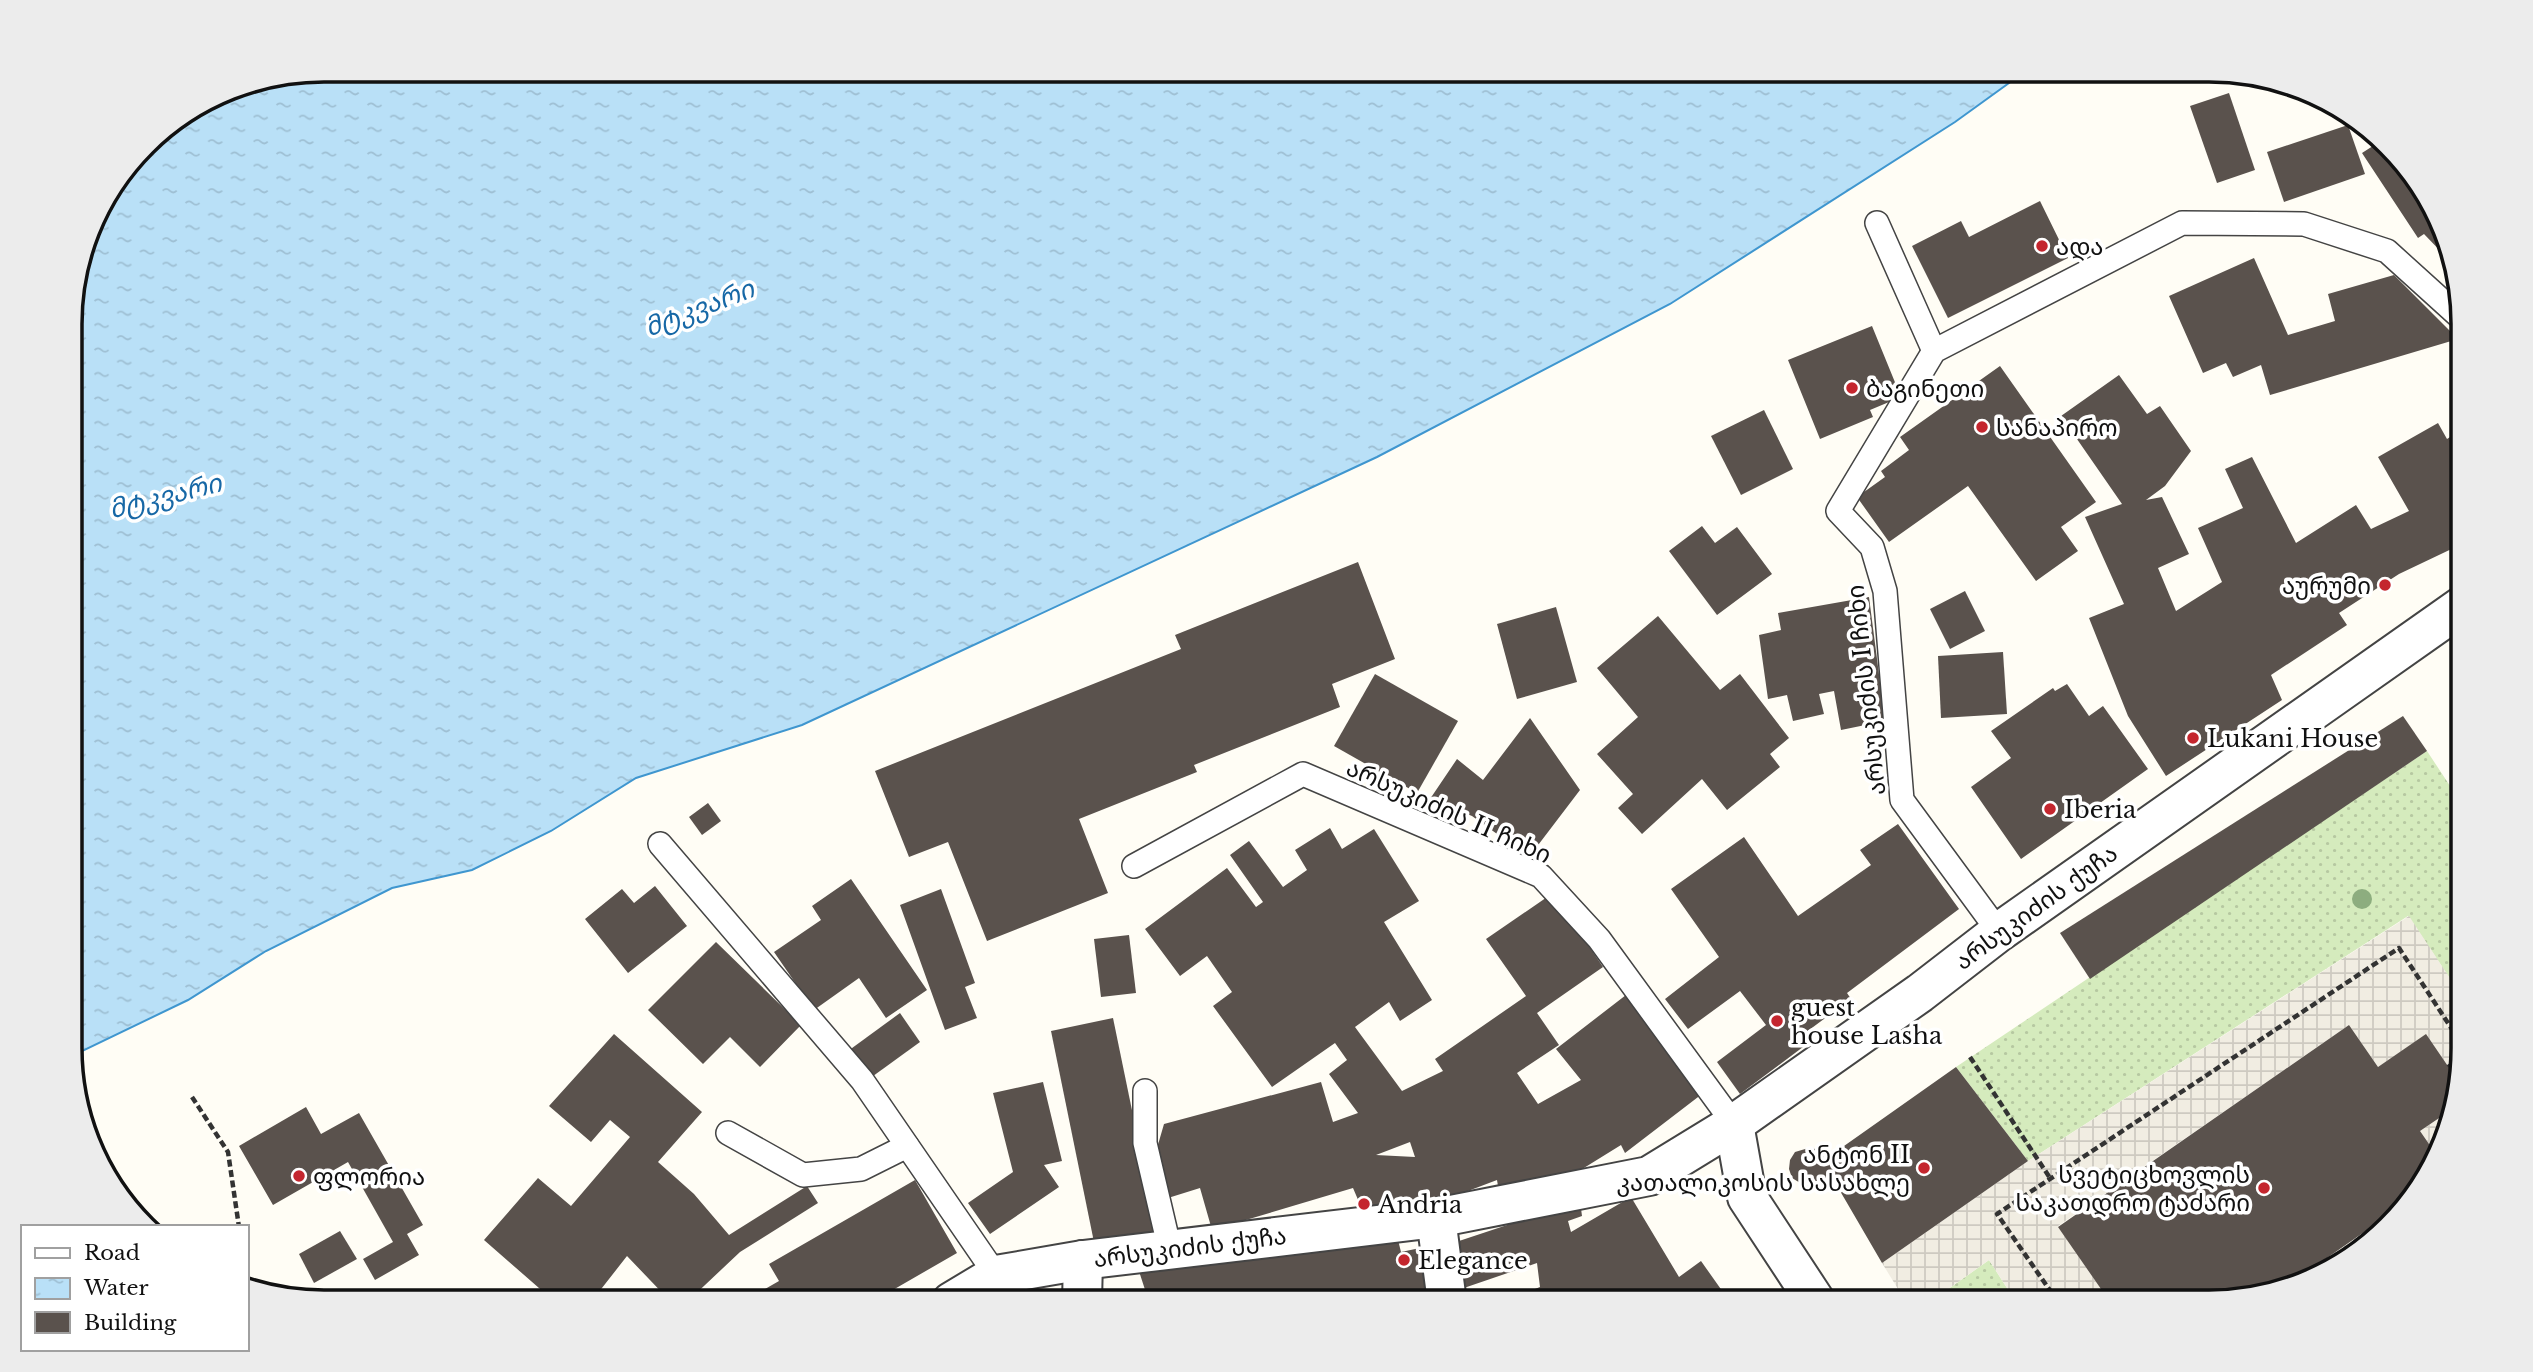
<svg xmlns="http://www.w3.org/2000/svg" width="2533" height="1372" font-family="'Libre Baskerville','Noto Sans Georgian',serif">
  <defs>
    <pattern id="grass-dots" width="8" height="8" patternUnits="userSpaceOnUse" patternTransform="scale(1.75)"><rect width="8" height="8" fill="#d5ebbd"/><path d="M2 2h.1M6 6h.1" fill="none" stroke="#b6c8a1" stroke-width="1.8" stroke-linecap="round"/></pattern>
    <pattern id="plaza-grid" width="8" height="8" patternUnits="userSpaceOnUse" patternTransform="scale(1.75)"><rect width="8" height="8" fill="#f1ede2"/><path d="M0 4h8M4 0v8" fill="none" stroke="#cecac1"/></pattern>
    <pattern id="water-ripples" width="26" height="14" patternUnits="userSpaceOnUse" patternTransform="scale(1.75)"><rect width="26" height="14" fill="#b9e0f7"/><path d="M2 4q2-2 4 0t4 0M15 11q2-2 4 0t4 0" fill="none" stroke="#9ebfd3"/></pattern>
  </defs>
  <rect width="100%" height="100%" fill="#fffdf5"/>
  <g fill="url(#grass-dots)">
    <polygon points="2427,751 2456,795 2462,792 2463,998 2408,916 2028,1161 1956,1067"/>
    <polygon points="1989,1260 2016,1302 1930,1302"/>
  </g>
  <g fill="url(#plaza-grid)">
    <polygon points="2409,916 2463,998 2463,1049 2456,1078 2426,1035 2378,1067 2349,1025 2058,1226 2110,1302 2016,1302 1989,1260 1930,1302 1906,1302 1882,1263 2028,1161"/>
    <polygon points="2448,1112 2438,1157 2420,1131"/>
    <polygon points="2390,1214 2350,1259 2301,1276"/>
  </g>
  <polygon fill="url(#water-ripples)" stroke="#3f96cf" stroke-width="2" points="324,70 2027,70 1955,122 1670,304 1377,457 802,725 636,778 551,831 472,870 392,888 266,951 188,1000 72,1056 71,307 96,212 156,133 227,89"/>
  <g fill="#5a524d" fill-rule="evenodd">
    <polygon points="2229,93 2255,170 2217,183 2190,106"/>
    <polygon points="2348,125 2365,174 2284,202 2267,152"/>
    <polygon points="2376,144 2420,182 2449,260 2424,234 2418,238 2362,153"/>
    <polygon points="2040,201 2068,258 1948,318 1912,246 1961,221 1969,237"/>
    <polygon points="2254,258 2288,335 2335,321 2328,294 2394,275 2458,339 2270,395 2261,365 2233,377 2226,363 2203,373 2169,296"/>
    <polygon points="1872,326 1901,397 1870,410 1873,417 1820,439 1788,360"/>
    <polygon points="2000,366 2096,502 2061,527 2078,551 2036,581 1968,486 1889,542 1857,497 1885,477 1881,471 1909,450 1900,437"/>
    <polygon points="2119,375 2147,414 2160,406 2191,451 2165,486 2146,500 2162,497 2189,554 2158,568 2176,611 2222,582 2198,528 2243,508 2225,469 2252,457 2296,543 2356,505 2371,529 2409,511 2378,457 2438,423 2447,439 2461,430 2462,544 2399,574 2339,613 2347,625 2271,675 2282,700 2166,776 2128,716 2089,618 2124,604 2085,517 2122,504 2061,416"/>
    <polygon points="1764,410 1793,469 1741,495 1711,436"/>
    <polygon points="1702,526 1715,543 1737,527 1772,574 1717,615 1669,551"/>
    <polygon points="1358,562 1395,659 1332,684 1340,707 1194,765 1197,772 1079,819 1108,893 987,941 948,842 909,857 875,771 1181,649 1175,635"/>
    <polygon points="1965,591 1985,631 1950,649 1930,609"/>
    <polygon points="1869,597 1885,721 1841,730 1834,691 1819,694 1824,714 1793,721 1787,695 1768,699 1759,635 1781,630 1778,613"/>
    <polygon points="1556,607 1577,682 1517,699 1497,624"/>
    <polygon points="1658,616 1720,690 1740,674 1789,738 1770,754 1780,767 1727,810 1702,779 1642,834 1618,808 1633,794 1597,754 1638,717 1597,668"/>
    <polygon points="2003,652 2007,714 1941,718 1938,656"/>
    <polygon points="1375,674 1458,721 1417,793 1334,746"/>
    <polygon points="2067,684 2089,716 2103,706 2148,769 2021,859 1971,787 2011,758 1991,731 2053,688 2055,691"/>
    <polygon points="2403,716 2427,751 2090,979 2060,933"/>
    <polygon points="1530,718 1580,790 1529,857 1472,816 1430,799 1457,759 1483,780"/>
    <polygon points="708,803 721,821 702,835 689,817"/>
    <polygon points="1898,824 1959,909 1847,993 1851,999 1805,1033 1811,1041 1740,1094 1717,1062 1766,1025 1740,991 1688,1029 1665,999 1719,957 1671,889 1744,837 1798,916 1871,865 1860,850"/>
    <path d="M1330,828L1342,849L1374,829L1419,901L1384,922L1432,1000L1400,1021L1389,1002L1355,1027L1402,1091L1443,1071L1435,1059L1526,996L1486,939L1553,893L1603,967L1537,1013L1559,1045L1517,1073L1538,1104L1581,1080L1556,1049L1626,995L1702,1094L1625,1153L1621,1145L1579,1171L1499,1192L1497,1180L1431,1205L1430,1199L1362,1209L1353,1188L1212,1230L1200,1188L1168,1198L1155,1155L1164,1124L1321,1082L1333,1122L1358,1113L1329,1074L1347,1060L1335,1043L1272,1087L1213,1006L1232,992L1207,956L1180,976L1145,929L1227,868L1256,907L1263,902L1230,855L1249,841L1283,887L1307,870L1295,850ZM1410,1142L1415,1157L1376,1155Z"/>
    <polygon points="851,879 927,990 886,1018 859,978 814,1010 774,952 821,920 812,906"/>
    <polygon points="655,886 687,926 628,973 585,919 622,889 634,903"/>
    <polygon points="941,889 975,983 965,987 977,1018 945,1030 900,905"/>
    <polygon points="1129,935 1136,993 1101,997 1094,939"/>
    <polygon points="716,942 801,1025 760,1067 730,1037 703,1064 648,1010"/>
    <polygon points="900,1013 920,1042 869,1079 848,1051"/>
    <polygon points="1113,1018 1156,1227 1149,1240 1096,1252 1051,1031"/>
    <polygon points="2349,1025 2378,1067 2426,1034 2456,1078 2448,1112 2420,1131 2438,1157 2437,1161 2390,1214 2301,1276 2225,1301 2110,1302 2058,1227"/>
    <polygon points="614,1034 702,1112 658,1162 694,1194 729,1235 807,1186 818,1203 740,1252 687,1302 671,1302 627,1256 591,1302 555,1302 484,1240 538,1178 571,1206 630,1137 610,1120 591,1142 549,1106"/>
    <polygon points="1956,1067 2028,1161 1882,1263 1829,1172 1824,1180 1807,1187 1792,1178 1789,1169 1790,1160 1795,1152 1812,1147 1827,1158"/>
    <polygon points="1043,1082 1062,1161 1044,1165 1059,1187 990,1234 968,1203 1013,1172 993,1093"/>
    <polygon points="306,1107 321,1134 359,1113 423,1225 407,1234 419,1255 375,1280 363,1259 393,1242 348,1162 273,1205 239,1146"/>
    <polygon points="915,1180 957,1253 872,1302 742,1302 779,1281 769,1264"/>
    <polygon points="1631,1197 1679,1277 1701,1261 1730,1302 1501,1302 1540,1287 1537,1263 1458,1290 1453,1243 1580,1201 1582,1216 1568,1221 1571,1232"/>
    <polygon points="1395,1228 1401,1252 1420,1248 1432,1302 1149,1302 1137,1265"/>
    <polygon points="340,1231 357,1259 314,1283 299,1254"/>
  </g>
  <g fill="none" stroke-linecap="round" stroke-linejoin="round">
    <g stroke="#444" stroke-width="26">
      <g id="lane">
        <polyline points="1877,223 1934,351"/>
        <polyline points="660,844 862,1080 996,1275"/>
        <polyline points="1134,866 1303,774 1541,876 1599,939 1734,1124"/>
        <polyline points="1999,932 1902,800 1885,591 1872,547 1838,511 1934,351 2182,223 2304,224 2387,251 2461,318"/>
        <polyline points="1145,1091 1145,1143 1170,1250"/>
        <polyline points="728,1133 803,1175 861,1169 907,1146"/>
      </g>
    </g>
    <g stroke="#444" stroke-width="42">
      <g id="street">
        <polyline points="1734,1124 1747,1197 1816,1302"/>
        <polyline points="1436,1218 1447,1302"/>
        <polyline points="951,1302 996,1275 1083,1260 1436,1218 1649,1176 1734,1124 1920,993 1999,932 2462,606"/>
        <polyline points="1082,1302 1083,1260"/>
      </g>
    </g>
    <g stroke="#333" stroke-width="4.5" stroke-dasharray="7 3.5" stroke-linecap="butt">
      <polyline points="1970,1057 2050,1178"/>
      <polyline points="2448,1067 2461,1058"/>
      <polyline points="192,1097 228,1152 239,1227"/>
      <polyline points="247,1279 248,1284"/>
      <polyline points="2058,1302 1997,1214 2399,948 2463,1046"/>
      <polyline points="2107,1302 2109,1300"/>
    </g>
    <use href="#lane" stroke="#fff" stroke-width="23"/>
    <use href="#street" stroke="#fff" stroke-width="38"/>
  </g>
  <circle fill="#8dad7f" cx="2362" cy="899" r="10"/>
  <g fill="#c4262e" stroke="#fff" stroke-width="2.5">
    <circle cx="2042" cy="246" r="7"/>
    <circle cx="1852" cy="388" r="7"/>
    <circle cx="1982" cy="427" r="7"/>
    <circle cx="2385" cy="585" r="7"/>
    <circle cx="2193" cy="738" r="7"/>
    <circle cx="2050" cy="809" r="7"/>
    <circle cx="1777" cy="1021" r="7"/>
    <circle cx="1924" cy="1168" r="7"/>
    <circle cx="299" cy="1176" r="7"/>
    <circle cx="2264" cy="1188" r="7"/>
    <circle cx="1364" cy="1204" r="7"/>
    <circle cx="1404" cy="1260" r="7"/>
  </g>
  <g text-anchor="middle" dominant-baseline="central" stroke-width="7" stroke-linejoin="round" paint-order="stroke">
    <g font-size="24" fill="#111" stroke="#fff" text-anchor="start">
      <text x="2056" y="246">ადა</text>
      <text x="1866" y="388">ბაგინეთი</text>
      <text x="1996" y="427">სანაპირო</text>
      <text x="2371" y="585" text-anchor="end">აურუმი</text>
      <text x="2207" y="738">Lukani House</text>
      <text x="2064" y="809">Iberia</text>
      <text x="1791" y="1007">guest<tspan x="1791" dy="28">house Lasha</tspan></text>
      <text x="1910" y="1154" text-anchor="end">ანტონ II<tspan x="1910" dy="28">კათალიკოსის სასახლე</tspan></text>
      <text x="2250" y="1174" text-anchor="end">სვეტიცხოვლის<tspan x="2250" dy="28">საკათდრო ტაძარი</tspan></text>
      <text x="313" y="1176">ფლორია</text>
      <text x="1378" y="1204">Andria</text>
      <text x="1418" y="1260">Elegance</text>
    </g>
    <g font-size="24" fill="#111" stroke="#fff">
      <text transform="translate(1866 690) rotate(-96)">არსუკიძის I ჩიხი</text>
      <text transform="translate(1449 811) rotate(24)">არსუკიძის II ჩიხი</text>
      <text transform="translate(2036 907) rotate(-36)">არსუკიძის ქუჩა</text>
      <text transform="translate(1190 1247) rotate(-7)">არსუკიძის ქუჩა</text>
    </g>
    <g font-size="26" font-style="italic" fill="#1768a6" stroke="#fff">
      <text transform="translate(699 308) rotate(-21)">მტკვარი</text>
      <text transform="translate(165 496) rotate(-14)">მტკვარი</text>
    </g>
  </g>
  <path d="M0 0H2533V1372H0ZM324 82H2209A242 242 0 0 1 2451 324V1048A242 242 0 0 1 2209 1290H324A242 242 0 0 1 82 1048V324A242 242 0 0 1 324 82Z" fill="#ececec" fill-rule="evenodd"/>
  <path fill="none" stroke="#111" stroke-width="3.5" d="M324 82H2209A242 242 0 0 1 2451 324V1048A242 242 0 0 1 2209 1290H324A242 242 0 0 1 82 1048V324A242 242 0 0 1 324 82Z"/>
  <rect x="21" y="1225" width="228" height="126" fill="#ffffff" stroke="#a0a0a0" stroke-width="2"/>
  <rect x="35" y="1248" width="35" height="10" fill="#ffffff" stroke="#a0a0a0" stroke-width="2"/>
  <text x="84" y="1260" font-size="21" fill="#111111">Road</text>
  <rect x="35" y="1278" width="35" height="21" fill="url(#water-ripples)" stroke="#a0a0a0" stroke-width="2"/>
  <text x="84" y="1295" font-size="21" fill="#111111">Water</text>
  <rect x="35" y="1312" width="35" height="21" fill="#5a524d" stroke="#a0a0a0" stroke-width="2"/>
  <text x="84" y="1330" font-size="21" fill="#111111">Building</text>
</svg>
